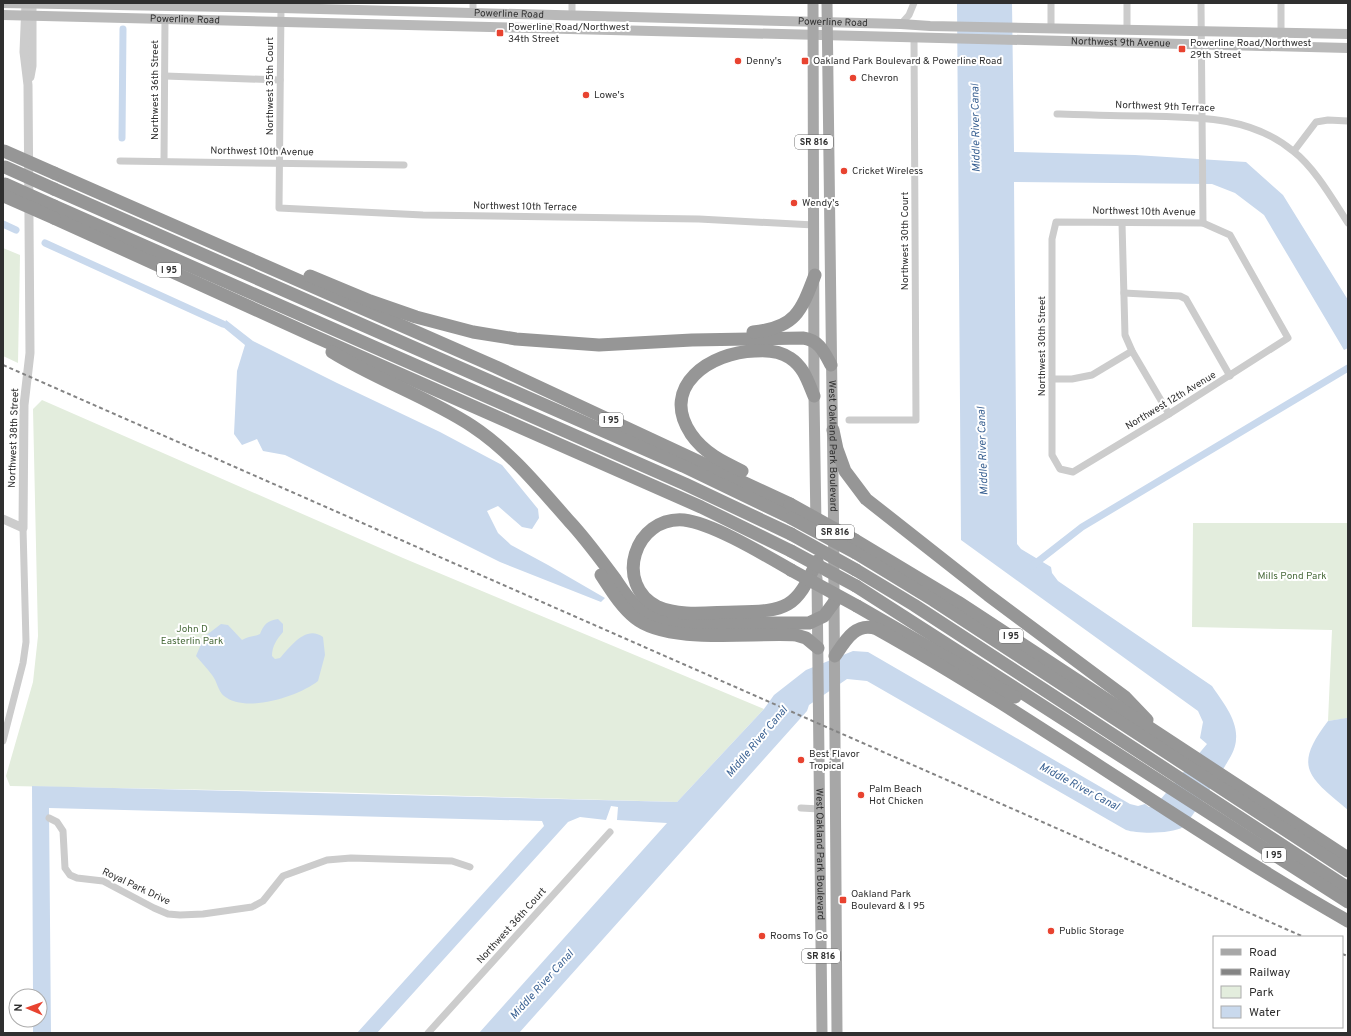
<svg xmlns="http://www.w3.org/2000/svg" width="1351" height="1036" font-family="Overpass,sans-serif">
  <rect width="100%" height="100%" fill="#fff"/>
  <g fill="#e3eddd">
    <polygon points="3,248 20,255 18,363 3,356"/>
    <polygon points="42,400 403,558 764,709 677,802 325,792 10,786 6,776 33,682 38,636 33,409"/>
    <polygon points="1193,523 1348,523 1348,718 1328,721 1332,630 1192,627"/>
  </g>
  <g fill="#c9d9ed">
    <path d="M957,3H1012L1014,152L1135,155L1246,162L1283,195L1348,300V348L1344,350L1264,215L1235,193L1212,184L1014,182L1017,544L1021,549L1051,567L1052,573L1058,581L1212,686C1222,701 1238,720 1236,739C1236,746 1232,755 1228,761C1223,770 1188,824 1183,827C1172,834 1138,834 1126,830L874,685L867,681L847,679L809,705L807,711L519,1033H479L667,823L617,820L618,807L611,806L606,820L580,817L568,822L377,1033H357L544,826L542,821L49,808L51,1033H33V1020H40V996H33L32,786L677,802L764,709L774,695L806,670L853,651L868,652L1130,804L1138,806L1145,804L1149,807L1155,806L1207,744L1200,738L1203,722L1198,711L961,540Z"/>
    <polygon points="226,320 253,341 337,383 440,432 502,465 538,509 539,518 532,529 522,527 498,506 487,511 498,533 511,545 548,565 605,598 601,602 500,562 285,455 263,451 257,439 242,445 234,434 237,371 245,345 223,327"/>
    <path d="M278,619L283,624V632C277,639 272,646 272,656L275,659L280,658C290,647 306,624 323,637L325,655L318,681C299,696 246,714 224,696C218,691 217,681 212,675C207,668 201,662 196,656L204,637L221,624L228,625L242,640C248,636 254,637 260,634C264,624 267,621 278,619Z"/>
    <path d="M1346,718H1348V810C1309,777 1292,768 1328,721Z"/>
  </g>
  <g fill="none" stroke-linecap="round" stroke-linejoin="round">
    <g stroke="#c9d9ed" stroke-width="7">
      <polyline points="122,138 123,29"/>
      <polyline points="3,224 16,230"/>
      <polyline points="45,243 223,324"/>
      <polyline points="1032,566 1082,527 1348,368"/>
    </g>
    <g stroke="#ccc" stroke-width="7">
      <polyline points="1051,3 1051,27"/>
      <polyline points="1127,3 1127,29"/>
      <polyline points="1201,3 1203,223"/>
      <polyline points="281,8 279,208 423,215 699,219 814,225"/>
      <polyline points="473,13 473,3"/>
      <polyline points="572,15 572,3"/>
      <polyline points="901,24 909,15 914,3"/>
      <polyline points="1281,47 1281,3"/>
      <polyline points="165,76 280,80"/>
      <path d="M1057,114C1087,115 1116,116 1146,116C1197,117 1251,116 1293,151C1315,168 1333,200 1348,223"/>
      <polyline points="1294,151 1316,122 1328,120 1348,121"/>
      <polyline points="120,161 404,165"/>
      <polyline points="164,161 165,18"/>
      <polygon points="1056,222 1203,223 1230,235 1288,338 1169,414 1073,472 1060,469 1052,455 1052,239"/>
      <polyline points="1122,223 1125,335 1132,351 1169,414"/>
      <polyline points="1124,293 1180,296 1186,299 1230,376"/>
      <polyline points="1052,379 1072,379 1092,375 1132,351"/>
      <polyline points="849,420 916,420 914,38"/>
      <polyline points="3,741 23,663 26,642 23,528"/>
      <polyline points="801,808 820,809"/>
      <polyline points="49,818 57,822 63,831 65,868 70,875 77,878 103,881 154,908 168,914 180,915 203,914 252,907 263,901 283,876 327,860 351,858 452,861 470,867"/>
      <polyline points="428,1033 610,832"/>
    </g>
    <g stroke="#ccc" stroke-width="9">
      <polyline points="30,77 32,66 32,3"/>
      <polyline points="3,519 23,528 24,405 30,353 28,85 24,52 26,3"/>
    </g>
    <g stroke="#b9b9b9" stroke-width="10">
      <path id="s1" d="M3,3L281,8L901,24L930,26L1348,34"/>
      <path id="s2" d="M3,15L1348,48"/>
    </g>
    <g stroke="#a7a7a7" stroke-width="11">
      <polyline points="813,3 814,396 816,526"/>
      <path id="s3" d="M827,3C832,346 836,690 837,1033"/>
      <path id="s4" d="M817,578L822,1033"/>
    </g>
    <g stroke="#969696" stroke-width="13">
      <polyline points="54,173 496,367 790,504"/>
      <polyline points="54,189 683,466 791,518"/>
      <polyline points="54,206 685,484 791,534"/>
      <polyline points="54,218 316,337 701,507 791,551"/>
      <path d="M310,276L370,301L416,317L473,332L516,339L599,345L692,340L803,338C819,340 824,352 831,365"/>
      <path d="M753,332C795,328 801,312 815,275"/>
      <path d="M332,352C377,380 428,397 472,426C510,451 539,487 569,521C586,539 601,560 616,580C624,592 632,604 644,612C654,619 666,622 678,623H809L824,616L835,601"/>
      <polyline points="833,430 837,449 845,471 866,499 988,595 1125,697 1147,720"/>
      <path d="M742,471C723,462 704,453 691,434C659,386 711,352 755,351C767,350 780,351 790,358C804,367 808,382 814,396"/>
      <polyline points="855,540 958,602 1348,858"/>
      <polyline points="856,553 933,600 1348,871"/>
      <path d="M791,570C765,555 712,523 684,520C634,516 613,585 658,607C680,617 712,612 736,612C787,611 796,609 817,561"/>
      <polyline points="856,570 914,605 1348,888"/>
      <path d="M601,575C611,590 621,607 635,618C668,645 754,632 796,635L806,638L818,648"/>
      <polyline points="856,586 1348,902"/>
      <polyline points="857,606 1015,697"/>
      <path d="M835,656C845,641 856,621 877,629C1038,719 1187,830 1348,921"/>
    </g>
    <g stroke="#848484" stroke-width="2" stroke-dasharray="4 3" stroke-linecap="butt">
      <polyline points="3,365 1304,937"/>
      <polyline points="1342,954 1348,956"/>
    </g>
    <g stroke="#969696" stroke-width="13">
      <polyline points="4,151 54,173"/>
      <polyline points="5,167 54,189"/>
      <polyline points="5,184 54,206"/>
      <polyline points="4,196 54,218"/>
      <polyline points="790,504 855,540"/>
      <polyline points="791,518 856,553"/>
      <polyline points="791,534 856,570"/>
      <polyline points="791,551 856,586"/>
      <polyline points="791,570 857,606"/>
    </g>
  </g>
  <g fill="#e84330" stroke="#fff" stroke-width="1.5">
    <rect x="496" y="29" width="8" height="8" rx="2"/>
    <rect x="1178" y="45" width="8" height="8" rx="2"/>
    <circle cx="738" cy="61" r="4"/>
    <rect x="801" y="57" width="8" height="8" rx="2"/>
    <circle cx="853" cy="78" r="4"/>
    <circle cx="586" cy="95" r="4"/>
    <circle cx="844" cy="171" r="4"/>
    <circle cx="794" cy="203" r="4"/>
    <circle cx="801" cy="760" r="4"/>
    <circle cx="861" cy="795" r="4"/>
    <rect x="839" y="896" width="8" height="8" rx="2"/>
    <circle cx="1051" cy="931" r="4"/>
    <circle cx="762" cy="936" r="4"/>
  </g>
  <g text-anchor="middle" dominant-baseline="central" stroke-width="4" stroke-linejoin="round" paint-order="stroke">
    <g fill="#fff" stroke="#6d6d6d" stroke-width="1">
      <rect x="795" y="135" width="38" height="14" rx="3"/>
      <rect x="157" y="263" width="24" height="14" rx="3"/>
      <rect x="599" y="413" width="24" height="14" rx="3"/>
      <rect x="816" y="525" width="38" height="14" rx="3"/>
      <rect x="999" y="629" width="24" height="14" rx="3"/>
      <rect x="1262" y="848" width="24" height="14" rx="3"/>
      <rect x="802" y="949" width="38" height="14" rx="3"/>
    </g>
    <g font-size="9" font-weight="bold" fill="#2f2f2f">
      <text x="814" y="142">SR 816</text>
      <text x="169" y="270">I 95</text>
      <text x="611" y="420">I 95</text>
      <text x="835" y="532">SR 816</text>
      <text x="1011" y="636">I 95</text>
      <text x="1274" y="855">I 95</text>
      <text x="821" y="956">SR 816</text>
    </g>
    <g font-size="10" fill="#2f2f2f" stroke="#fff">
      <text stroke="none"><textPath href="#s1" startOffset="506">Powerline Road</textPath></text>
      <text stroke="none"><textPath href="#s2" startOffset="182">Powerline Road</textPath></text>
      <text stroke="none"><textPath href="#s1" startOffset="830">Powerline Road</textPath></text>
      <text stroke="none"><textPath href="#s2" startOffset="1118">Northwest 9th Avenue</textPath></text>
      <text transform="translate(270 86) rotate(-90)">Northwest 35th Court</text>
      <text transform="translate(155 90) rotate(-90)">Northwest 36th Street</text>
      <text transform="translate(1165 107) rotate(2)">Northwest 9th Terrace</text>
      <text transform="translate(262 152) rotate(1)">Northwest 10th Avenue</text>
      <text transform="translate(525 207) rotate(1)">Northwest 10th Terrace</text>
      <text transform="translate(1144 212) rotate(1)">Northwest 10th Avenue</text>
      <text transform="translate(905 241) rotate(-90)">Northwest 30th Court</text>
      <text transform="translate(1042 346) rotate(-90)">Northwest 30th Street</text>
      <text transform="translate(1171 401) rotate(-31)">Northwest 12th Avenue</text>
      <text transform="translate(14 438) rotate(-88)">Northwest 38th Street</text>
      <text stroke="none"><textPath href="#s3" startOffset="443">West Oakland Park Boulevard</textPath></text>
      <text stroke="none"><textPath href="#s4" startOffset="276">West Oakland Park Boulevard</textPath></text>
      <text transform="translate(136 887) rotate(25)">Royal Park Drive</text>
      <text transform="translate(512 926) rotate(-48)">Northwest 36th Court</text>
    </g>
    <g font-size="10" fill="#2f2f2f" stroke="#fff" text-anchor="start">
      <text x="508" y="27">Powerline Road/Northwest<tspan x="508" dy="12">34th Street</tspan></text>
      <text x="1190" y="43">Powerline Road/Northwest<tspan x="1190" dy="12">29th Street</tspan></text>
      <text x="746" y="61">Denny's</text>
      <text x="813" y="61">Oakland Park Boulevard &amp; Powerline Road</text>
      <text x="861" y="78">Chevron</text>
      <text x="594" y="95">Lowe's</text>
      <text x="852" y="171">Cricket Wireless</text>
      <text x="802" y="203">Wendy's</text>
      <text x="809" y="754">Best Flavor<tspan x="809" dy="12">Tropical</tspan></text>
      <text x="869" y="789">Palm Beach<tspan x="869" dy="12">Hot Chicken</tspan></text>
      <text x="851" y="894">Oakland Park<tspan x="851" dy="12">Boulevard &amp; I 95</tspan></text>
      <text x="1059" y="931">Public Storage</text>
      <text x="770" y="936">Rooms To Go</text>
    </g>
    <g font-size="10" fill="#4a6c3c" stroke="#fff">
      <text x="1292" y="576">Mills Pond Park</text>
      <text x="192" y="629">John D<tspan x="192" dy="12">Easterlin Park</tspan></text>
    </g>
    <g font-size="11" font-style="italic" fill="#3b6293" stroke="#fff">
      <text transform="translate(976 128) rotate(-91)">Middle River Canal</text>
      <text transform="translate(983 451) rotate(-92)">Middle River Canal</text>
      <text transform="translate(757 742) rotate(-50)">Middle River Canal</text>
      <text transform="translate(1079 787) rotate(28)">Middle River Canal</text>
      <text transform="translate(542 985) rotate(-48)">Middle River Canal</text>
    </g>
  </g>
  <rect width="1351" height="1036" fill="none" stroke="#2f2f2f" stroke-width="8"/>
  <rect x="1213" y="936" width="130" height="92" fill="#ffffff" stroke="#acacac"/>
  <rect x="1221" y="949" width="20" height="6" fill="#a7a7a7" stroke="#acacac"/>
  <text x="1249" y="956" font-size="12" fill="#2f2f2f">Road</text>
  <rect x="1221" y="969" width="20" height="6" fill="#848484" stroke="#acacac"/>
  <text x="1249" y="976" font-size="12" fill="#2f2f2f">Railway</text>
  <rect x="1221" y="986" width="20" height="12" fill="#e3eddd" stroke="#acacac"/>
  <text x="1249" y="996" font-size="12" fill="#2f2f2f">Park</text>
  <rect x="1221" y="1006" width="20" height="12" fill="#c9d9ed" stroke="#acacac"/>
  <text x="1249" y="1016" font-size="12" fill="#2f2f2f">Water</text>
  <g transform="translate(28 1008) rotate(272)"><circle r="19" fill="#ffffff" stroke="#acacac"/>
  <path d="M0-3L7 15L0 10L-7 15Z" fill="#e84330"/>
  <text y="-6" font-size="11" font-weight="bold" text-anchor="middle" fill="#2f2f2f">N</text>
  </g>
</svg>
